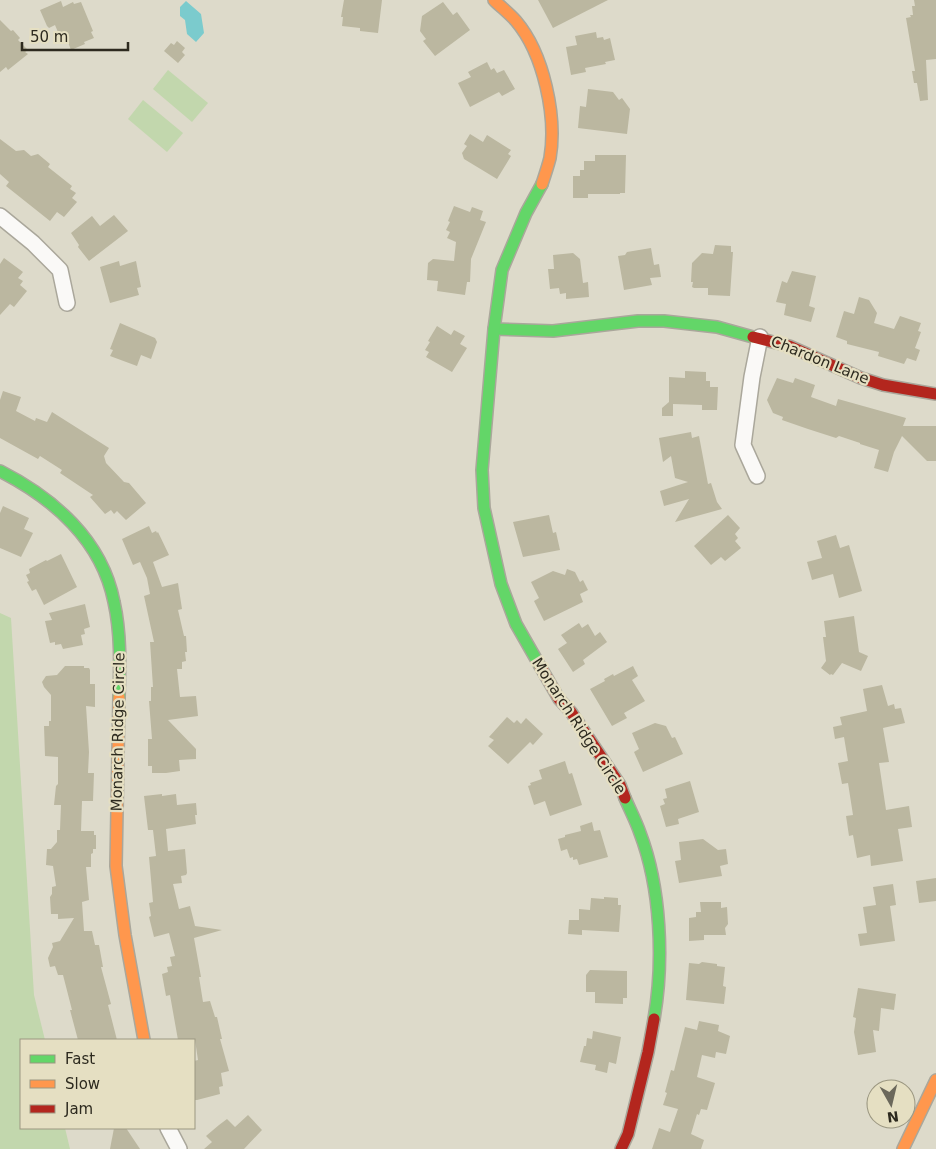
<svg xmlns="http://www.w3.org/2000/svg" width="936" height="1149" font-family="'DejaVu Sans',sans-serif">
  <rect width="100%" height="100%" fill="#dddaca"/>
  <g fill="#c2d7ad">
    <polygon points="168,70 208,103 192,122 153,89"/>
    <polygon points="143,100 183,133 167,152 128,119"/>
    <polygon points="0,613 11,618 34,995 45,1040 21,1040 21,1128 65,1128 70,1149 0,1149"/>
  </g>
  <polygon fill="#7bcbcd" points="186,1 201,14 204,33 196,42 187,34 185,20 180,16 180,7"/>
  <g fill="#bbb7a0">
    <polygon points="344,0 382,0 378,33 360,31 360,28 342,26 343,17 341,17"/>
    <polygon points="538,0 608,0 553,28"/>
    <polygon points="914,0 936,0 936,59 926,60 928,100 920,101 917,83 914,83 912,71 915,71 906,18 911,17 910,15 913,15 912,6 915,6"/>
    <polygon points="61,1 63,7 73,2 74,4 81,2 93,31 91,32 94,38 84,42 85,44 71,50 68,42 63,44 55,25 49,28 47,26 40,10"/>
    <polygon points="443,2 453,15 457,12 470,30 435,56 423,41 426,39 420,31 422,16"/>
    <polygon points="0,20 11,31 13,30 20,38 18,40 28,50 25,52 28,54 8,70 6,67 0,72"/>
    <polygon points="596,32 597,38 603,37 604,40 610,38 615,60 605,62 606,64 585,68 586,72 571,75 566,47 577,45 575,36"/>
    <polygon points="177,41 185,48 182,52 185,55 178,63 164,51 171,43 174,45"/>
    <polygon points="487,62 491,70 494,68 497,73 504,70 515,89 502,96 499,92 470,107 458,83 471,77 468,72"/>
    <polygon points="588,89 613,92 619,100 622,98 630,109 627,134 578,128 580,106 586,107"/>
    <polygon points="470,134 483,142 487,135 511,150 508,154 511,156 497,179 464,159 462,153 467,146 464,144"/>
    <polygon points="0,139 16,151 24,150 31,156 38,154 50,164 48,167 72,186 70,189 76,193 72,198 77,202 64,217 57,212 50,221 6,186 9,182 0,174"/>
    <polygon points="595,155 626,155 625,193 620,193 620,194 588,194 588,198 573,198 573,176 580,176 580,170 584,170 584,161 595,161"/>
    <polygon points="454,206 470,212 472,207 483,211 480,220 486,222 471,259 470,282 467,282 465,295 437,291 438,281 427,280 428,263 433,259 454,261 456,242 447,238 450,232 446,230 450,222 448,221"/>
    <polygon points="114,215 128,231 89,261 78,247 79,245 71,233 92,216 100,226"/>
    <polygon points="715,245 731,246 731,252 733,252 730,296 708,295 708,288 694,288 692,287 693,282 691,282 692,263 702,253 713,254"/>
    <polygon points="651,248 654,265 659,264 661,277 650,278 652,285 624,290 618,256 625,255 627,252"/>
    <polygon points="573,253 580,259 583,283 588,282 589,297 566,299 566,293 560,294 559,288 550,289 548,269 554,269 553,255"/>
    <polygon points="4,258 23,272 18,278 23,281 20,285 27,291 14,307 10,304 0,315 0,264"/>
    <polygon points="119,261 120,266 136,261 141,287 137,288 139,295 110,303 100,267"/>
    <polygon points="792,271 816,276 809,306 815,308 811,322 784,315 786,304 776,302 782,281 787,283"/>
    <polygon points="859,297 869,300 877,313 874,323 894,329 900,316 921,323 918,331 921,332 915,348 920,350 916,361 907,358 904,364 878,356 879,352 847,344 847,341 836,337 844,311 854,314"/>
    <polygon points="120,323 155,338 157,342 151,359 141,355 137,366 110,356 113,350 110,349"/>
    <polygon points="437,326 451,335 454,330 465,336 460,344 467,348 452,372 426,357 429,352 425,350 430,342 428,341"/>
    <polygon points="685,371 706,372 706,381 710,381 710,387 718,387 717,410 702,410 702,405 673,404 673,416 662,416 662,408 669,402 669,377 685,378"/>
    <polygon points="777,378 793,383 795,378 815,385 811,397 836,406 838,399 906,418 903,426 936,426 936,461 927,461 902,436 894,452 888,472 874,468 879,450 860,444 860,443 839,436 836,438 808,429 782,420 783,417 773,413 767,400"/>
    <polygon points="3,391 21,397 16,411 35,421 36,418 47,422 52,412 109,448 104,456 106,463 124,482 129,483 146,503 126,520 117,511 114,514 111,510 105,514 90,497 93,495 60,473 62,470 40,456 38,459 0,438 0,400"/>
    <polygon points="691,432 692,438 699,436 708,484 711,483 717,502 722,509 675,522 689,499 664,506 660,491 688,482 675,478 671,456 663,462 659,438"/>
    <polygon points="3,506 29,518 24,529 33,533 21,557 0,548 0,513"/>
    <polygon points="549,515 553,533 556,532 560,550 523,557 513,522"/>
    <polygon points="728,515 740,528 735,534 738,538 735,541 741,548 725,561 721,557 711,565 694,546"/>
    <polygon points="149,526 152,533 156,531 157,533 158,532 169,555 153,562 162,587 178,583 182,609 178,610 184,636 186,636 187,652 185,652 186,661 182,662 182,669 177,669 180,697 196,696 198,716 168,720 196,749 196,759 179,760 180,771 166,773 152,773 152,766 148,766 148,739 152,739 149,701 151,701 151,687 153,687 150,642 154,642 144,596 150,594 147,578 140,562 133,565 122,539"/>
    <polygon points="836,535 840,548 849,545 862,591 839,598 833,574 812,580 807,562 822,558 817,541"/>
    <polygon points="61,554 77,587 44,605 36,589 32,591 27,582 29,581 26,575 30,573 29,569 46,560 47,561"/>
    <polygon points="567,569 575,572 580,582 583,580 588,590 580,594 583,602 544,621 534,601 539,598 531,582 553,571 565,575"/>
    <polygon points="85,604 90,627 84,629 85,634 81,635 83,645 63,649 61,644 55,645 55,642 50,643 45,621 52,620 49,613"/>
    <polygon points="854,616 859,652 868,656 861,671 842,663 833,675 831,674 830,675 821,668 826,661 823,637 826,637 824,621"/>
    <polygon points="579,623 582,628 588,624 595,636 600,632 607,642 583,660 585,664 573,672 558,649 567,643 561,635"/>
    <polygon points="65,666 84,666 84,668 89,668 90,670 90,684 95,684 95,707 86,706 89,752 88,773 94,773 93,801 82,801 81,831 94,831 94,835 96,835 96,849 93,849 93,853 91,854 91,867 86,867 89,900 82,902 84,931 92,931 95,945 99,945 103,967 101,967 111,1004 108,1005 117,1040 78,1040 70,1010 72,1010 63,975 58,975 55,966 50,967 48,958 53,947 52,943 60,941 74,918 58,919 58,914 51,914 50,897 52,894 52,887 56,886 53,866 46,865 47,849 51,849 57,842 57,830 60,830 61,805 54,805 56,786 58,784 58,757 45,756 44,726 49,726 49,721 51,721 51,695 44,687 42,682 46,676 57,675"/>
    <polygon points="633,666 638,676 632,680 645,701 624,713 627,718 612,726 590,689 605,681 604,679 613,674 614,676"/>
    <polygon points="882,685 888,706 894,704 895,709 901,708 905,723 883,728 889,762 879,763 886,810 909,806 912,827 898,829 903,861 871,866 870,855 857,858 853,835 849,836 846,816 853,815 848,783 842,784 838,763 848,761 844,737 835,739 833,727 842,725 840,717 867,711 863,689"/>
    <polygon points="507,717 514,723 517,720 521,724 526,718 543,734 533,745 530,742 508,764 488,746 494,740 489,737"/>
    <polygon points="655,723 666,726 672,738 675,737 683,754 643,772 634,752 639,749 632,733"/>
    <polygon points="565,761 569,774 572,773 582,805 550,816 545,801 534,805 528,786 531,785 530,783 542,779 539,770"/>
    <polygon points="690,781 699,812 678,819 679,824 666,827 660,806 665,804 663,799 667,798 665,789"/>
    <polygon points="162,794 162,796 176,794 177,805 196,803 197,815 195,815 196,824 166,829 168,851 185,849 187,873 186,875 181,876 182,883 173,884 179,909 190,906 195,926 222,930 194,938 201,977 199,977 203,1002 210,1001 215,1017 217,1017 222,1039 220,1039 229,1071 221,1073 223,1086 219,1087 220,1094 197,1100 194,1100 194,1061 198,1060 195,1040 178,1040 170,995 166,996 162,974 168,972 167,967 172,966 170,957 175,956 169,933 154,937 149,917 151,916 149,903 153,902 149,857 156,856 153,830 148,830 144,796"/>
    <polygon points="592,822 594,831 600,830 608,857 579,865 577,859 573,860 573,857 570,858 567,849 561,851 558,839 565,837 565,835 581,831 580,826"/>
    <polygon points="703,839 718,850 726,849 728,864 720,866 722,876 679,883 675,861 681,860 679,842"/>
    <polygon points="936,878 936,901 919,903 916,881"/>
    <polygon points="893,884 896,905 890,906 895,941 860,946 858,934 867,933 863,907 876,905 873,887"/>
    <polygon points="604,897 618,898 618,905 621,905 619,932 582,930 582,935 568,934 569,920 579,920 579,909 590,910 591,898 604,899"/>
    <polygon points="700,902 721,902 721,908 727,907 728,924 725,928 726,935 704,935 704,940 689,941 689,918 696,917 696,912 701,912"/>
    <polygon points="702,962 717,964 717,966 725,967 723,986 726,987 724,1004 686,1000 689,963 699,964"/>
    <polygon points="590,970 627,971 627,998 623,998 623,1004 595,1003 595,992 586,992 586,975"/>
    <polygon points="858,988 896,994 894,1010 881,1008 879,1031 873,1030 876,1052 858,1055 854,1032 856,1018 853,1017"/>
    <polygon points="699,1021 719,1025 718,1031 730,1036 726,1054 716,1052 715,1058 702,1055 697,1077 715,1083 707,1110 701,1109 699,1115 697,1114 691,1134 704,1140 701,1149 652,1149 659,1128 670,1132 678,1109 663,1105 667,1093 665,1092 671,1070 674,1071 685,1027 697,1030"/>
    <polygon points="593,1031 621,1037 616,1064 609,1062 607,1073 595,1070 596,1065 580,1062 584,1046 586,1046 587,1038 592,1039"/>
    <polygon points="248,1115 262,1130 244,1149 204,1149 212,1142 206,1136 219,1125 227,1119 235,1127"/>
    <polygon points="114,1128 126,1128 140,1149 110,1149"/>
  </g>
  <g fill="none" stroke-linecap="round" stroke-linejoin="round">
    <g stroke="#aaa79b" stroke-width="18">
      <g id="street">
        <polyline points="0,216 33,243 60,270 67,303"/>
        <polyline points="757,476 743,445 752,377 760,337"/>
        <polyline points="168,1128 179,1149"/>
      </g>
    </g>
    <g stroke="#aaa79b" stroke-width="14">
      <g id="fast">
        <polyline points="494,329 553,331 638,321 664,321 717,327 753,337"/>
        <path d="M0,471C53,498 102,540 114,602C121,633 120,665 119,697"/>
        <polyline points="540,666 516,624 501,584 484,508 482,470 494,329 502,270 526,213 542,184"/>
        <path d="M625,798C630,810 636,821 640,833C661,888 664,961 654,1019"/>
      </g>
    </g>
    <g stroke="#aaa79b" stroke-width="14">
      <g id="slow">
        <path d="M494,0C501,7 510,14 516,21C544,54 557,117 550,158C548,166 545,175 542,184"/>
        <polyline points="119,697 116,866 125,935 144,1040"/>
        <polyline points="903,1149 936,1080"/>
      </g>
    </g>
    <g stroke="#aaa79b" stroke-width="14">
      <g id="jam">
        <polyline points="753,337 789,346 861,378 883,385 936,394"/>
        <polyline points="540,666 559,699 571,712 620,785 625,798"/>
        <polyline points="621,1149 628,1134 648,1052 654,1019"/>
      </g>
    </g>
    <use href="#street" stroke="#faf9f7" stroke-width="15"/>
    <use href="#fast" stroke="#63d668" stroke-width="11"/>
    <use href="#slow" stroke="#ff974d" stroke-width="11"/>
    <use href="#jam" stroke="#b3261e" stroke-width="11"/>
  </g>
  <g text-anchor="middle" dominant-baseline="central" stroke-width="4.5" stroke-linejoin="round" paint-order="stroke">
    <g font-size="15" fill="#2d2a1f" stroke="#e5dfc2">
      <text transform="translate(820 360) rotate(22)">Chardon Lane</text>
      <text transform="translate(579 726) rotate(57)">Monarch Ridge Circle</text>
      <text transform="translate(118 732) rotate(-89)">Monarch Ridge Circle</text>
    </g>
  </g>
  <rect x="20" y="1039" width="175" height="90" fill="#e5dfc2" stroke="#9b9781"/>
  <rect x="30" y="1055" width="25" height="8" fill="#63d668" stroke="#9b9781"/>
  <text x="65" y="1064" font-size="15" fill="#2d2a1f">Fast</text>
  <rect x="30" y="1080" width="25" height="8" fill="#ff974d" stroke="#9b9781"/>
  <text x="65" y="1089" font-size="15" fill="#2d2a1f">Slow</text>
  <rect x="30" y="1105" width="25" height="8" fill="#b3261e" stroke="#9b9781"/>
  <text x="65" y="1114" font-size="15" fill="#2d2a1f">Jam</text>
  <g transform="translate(891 1104) rotate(172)"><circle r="24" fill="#e5dfc2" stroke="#9b9781"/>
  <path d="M0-4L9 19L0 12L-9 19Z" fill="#6b685b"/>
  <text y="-8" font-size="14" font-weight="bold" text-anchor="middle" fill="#2d2a1f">N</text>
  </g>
  <path d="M22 42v8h106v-8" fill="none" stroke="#2d2a1f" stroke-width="2.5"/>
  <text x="30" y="42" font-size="15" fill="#2d2a1f" stroke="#e5dfc2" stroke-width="4" paint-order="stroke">50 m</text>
</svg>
